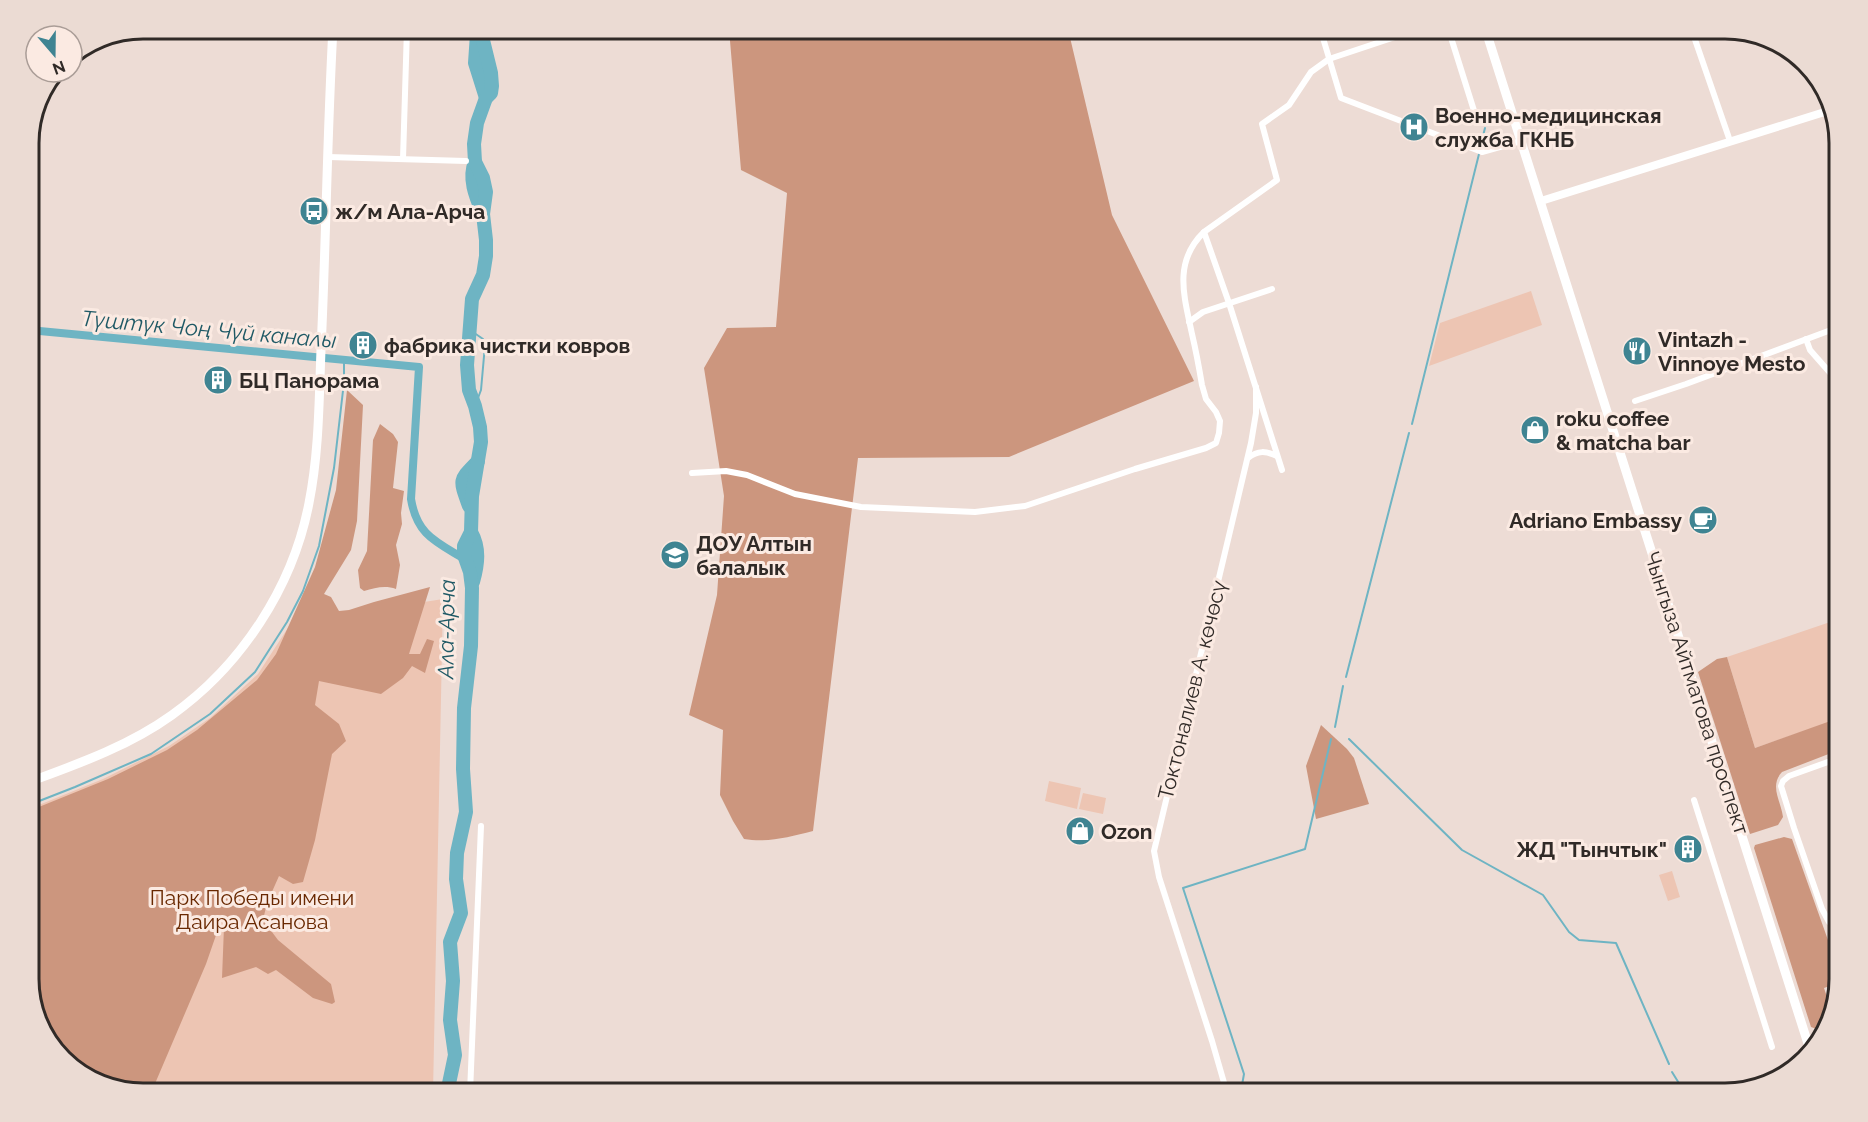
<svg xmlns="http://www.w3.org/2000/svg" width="1868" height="1122" font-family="Raleway,sans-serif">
  <rect width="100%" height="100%" fill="#eddcd5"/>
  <g fill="#edc5b3">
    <polygon points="1531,291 1542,325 1429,366 1440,323"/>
    <polygon points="443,599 433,1093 143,1093 86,1078 44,1036 29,986 29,809 103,779 169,746 210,718 258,674 291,623"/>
    <polygon points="1839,619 1839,720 1836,720 1755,748 1727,657"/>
    <polygon points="1049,781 1081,788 1077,809 1045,801"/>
    <polygon points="1083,793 1106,798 1103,814 1079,809"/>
    <polygon points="1672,871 1680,897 1668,901 1659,875"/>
  </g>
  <g fill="#cc967e">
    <path d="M729,29H1068L1112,215L1194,381L1009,457L858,458L813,831C789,837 768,843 744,839L733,821L720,795L723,730L689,715L717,595L724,496L704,368L727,328L776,327L787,193L741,170Z"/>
    <polygon points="347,390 363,405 357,521 351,550 324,594 331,597 339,611 349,610 374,602 430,587 409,654 420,654 427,639 434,641 425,673 412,666 403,678 381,694 319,681 315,705 339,724 346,741 332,754 315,840 303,882 293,884 279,876 267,903 263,920 278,940 331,984 335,1002 332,1004 313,998 276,970 268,974 256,967 222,978 224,927 222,918 206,964 151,1093 143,1093 86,1078 44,1036 29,986 29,811 108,779 167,750 197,730 257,680 276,654 315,567 336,490"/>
    <path d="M380,424L393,434L398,442L393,488L404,491L401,513L402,524L396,545L400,565L396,589C385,585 375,588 364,591L360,588L358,570L367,551L373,440Z"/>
    <path d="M1727,657L1755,748L1836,719L1839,720V750L1782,772C1769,786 1781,801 1783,817L1778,825L1750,834L1698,672L1717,659Z"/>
    <polygon points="1321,725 1347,749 1354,758 1369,804 1316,819 1306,766"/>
    <polygon points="1784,837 1792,839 1839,971 1838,983 1824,988 1831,1009 1825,1032 1811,1027 1754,848 1755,845"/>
  </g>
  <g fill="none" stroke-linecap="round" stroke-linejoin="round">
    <g stroke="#6eb4c3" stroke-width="2">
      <polyline points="1482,140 1485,128"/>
      <polyline points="470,330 483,339 485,345 481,390 475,406"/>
      <polyline points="1412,424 1479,154"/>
      <polyline points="1346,677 1409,433"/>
      <polyline points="1335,727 1343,686"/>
      <polyline points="1349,739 1462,850 1543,895 1569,932 1579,940 1616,943 1669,1064"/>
      <polyline points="29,805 75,787 151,754 210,714 255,672 287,622 303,591 319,546 334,468 344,382 344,360"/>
      <polyline points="1672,1072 1685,1093"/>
      <polyline points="1242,1085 1244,1074 1183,888 1305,849 1331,739"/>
    </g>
    <path stroke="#6eb4c3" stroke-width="8" d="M29,330L419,367L411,499C417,536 437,542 466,560"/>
    <g stroke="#6eb4c3" stroke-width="14">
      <polyline points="477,34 475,63 486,98"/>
      <path d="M475,162C468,179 476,197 483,214"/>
      <path d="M469,506C459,478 459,481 478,461"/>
      <path d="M471,532C480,548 478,564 473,582"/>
      <polyline points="447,1093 455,1055 450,1020 453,981 450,942 461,913 456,879 457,853 466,812 463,769 464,708 471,646 472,588 470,572 464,555 464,546 471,532 472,496 481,442 480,427 475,406 469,390 467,365 472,299 483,275 486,256 486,240 483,214 486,192 483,178 475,162 474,144 477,123 486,98 491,93 492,86 491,73 480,28"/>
    </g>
    <g stroke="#fff" stroke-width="6">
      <polyline points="1320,28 1341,98 1482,152 1521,141"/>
      <polyline points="1448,28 1476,117"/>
      <polyline points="1691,28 1730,141"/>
      <polyline points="328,157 466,161"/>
      <polyline points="403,159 407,28"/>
      <polyline points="1204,232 1229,303 1282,470"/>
      <polyline points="1189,322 1203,312 1272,289"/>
      <polyline points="1806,339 1810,350 1839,383"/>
      <polyline points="1635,401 1686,384 1839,327"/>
      <path d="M1248,458C1258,450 1266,451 1277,456"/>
      <path d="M692,473L726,471L747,475L795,494L861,507L975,512L1025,506L1135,469L1206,448L1216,443L1219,433L1220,421L1216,412L1206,399L1202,385C1199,367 1196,351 1192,334C1184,296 1173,262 1204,232L1277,180L1262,124L1289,105L1311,72L1329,59L1422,28"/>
      <polyline points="1839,758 1789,776 1783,781 1781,786 1794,828 1822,909 1829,922 1839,932"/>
      <polyline points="1694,800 1772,1047"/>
      <polyline points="470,1093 481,826"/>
      <polyline points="1227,1093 1212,1041 1159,877 1154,851 1251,443 1256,413 1256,387"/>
    </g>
    <polyline stroke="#fff" stroke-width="8" points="1541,201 1831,110"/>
    <g stroke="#fff" stroke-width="9">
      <polyline points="1485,28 1810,1050"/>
      <path d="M29,782C78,764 129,746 172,715C241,666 293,587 309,503C319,453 319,401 321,350C326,243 327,136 333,28"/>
    </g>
  </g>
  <defs>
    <g id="hospital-disc" transform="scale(1.5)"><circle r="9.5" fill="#3f8492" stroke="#fbeae2"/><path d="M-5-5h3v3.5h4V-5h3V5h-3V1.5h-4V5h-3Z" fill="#fff"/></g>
    <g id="bus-disc" transform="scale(1.5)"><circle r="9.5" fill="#3f8492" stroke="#fbeae2"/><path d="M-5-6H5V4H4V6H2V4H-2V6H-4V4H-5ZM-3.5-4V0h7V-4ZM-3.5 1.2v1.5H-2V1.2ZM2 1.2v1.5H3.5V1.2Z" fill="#fff"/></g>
    <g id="building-disc" transform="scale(1.5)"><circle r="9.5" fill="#3f8492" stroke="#fbeae2"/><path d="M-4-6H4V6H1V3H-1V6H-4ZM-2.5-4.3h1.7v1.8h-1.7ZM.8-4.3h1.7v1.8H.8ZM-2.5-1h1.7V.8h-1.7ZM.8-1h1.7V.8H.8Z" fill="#fff"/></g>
    <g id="restaurant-disc" transform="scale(1.5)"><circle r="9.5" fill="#3f8492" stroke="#fbeae2"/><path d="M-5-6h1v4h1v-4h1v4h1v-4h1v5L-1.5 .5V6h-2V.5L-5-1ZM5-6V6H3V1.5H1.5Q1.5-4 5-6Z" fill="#fff"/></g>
    <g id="shop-disc" transform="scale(1.5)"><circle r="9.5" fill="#3f8492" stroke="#fbeae2"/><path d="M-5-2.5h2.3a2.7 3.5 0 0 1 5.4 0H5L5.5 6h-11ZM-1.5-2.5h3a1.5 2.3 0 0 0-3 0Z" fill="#fff"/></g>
    <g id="cafe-disc" transform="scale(1.5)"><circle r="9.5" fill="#3f8492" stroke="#fbeae2"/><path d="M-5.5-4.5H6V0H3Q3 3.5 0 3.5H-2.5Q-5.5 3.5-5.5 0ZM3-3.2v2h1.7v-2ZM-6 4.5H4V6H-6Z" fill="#fff"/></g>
    <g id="school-disc" transform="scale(1.5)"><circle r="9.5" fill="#3f8492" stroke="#fbeae2"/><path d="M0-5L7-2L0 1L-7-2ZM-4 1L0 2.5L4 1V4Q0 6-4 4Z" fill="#fff"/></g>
  </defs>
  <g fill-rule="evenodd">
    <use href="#hospital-disc" x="1414" y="127"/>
    <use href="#bus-disc" x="314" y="211"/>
    <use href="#building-disc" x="363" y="345"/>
    <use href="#restaurant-disc" x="1637" y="351"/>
    <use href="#building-disc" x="218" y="380"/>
    <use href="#shop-disc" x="1535" y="430"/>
    <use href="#cafe-disc" x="1703" y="520"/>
    <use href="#school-disc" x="675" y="555"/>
    <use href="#shop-disc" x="1080" y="831"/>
    <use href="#building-disc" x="1688" y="849"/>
  </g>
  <g text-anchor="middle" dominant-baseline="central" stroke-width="6" stroke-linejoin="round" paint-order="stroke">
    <g font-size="21" font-weight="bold" fill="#302a27" stroke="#fbeae2" text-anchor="start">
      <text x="1435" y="115">Военно-медицинская<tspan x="1435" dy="24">служба ГКНБ</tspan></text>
      <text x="335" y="211">ж/м Ала-Арча</text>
      <text x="1658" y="339">Vintazh -<tspan x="1658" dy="24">Vinnoye Mesto</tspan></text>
      <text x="384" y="345">фабрика чистки ковров</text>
      <text x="239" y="380">БЦ Панорама</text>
      <text x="1556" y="418">roku coffee<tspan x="1556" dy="24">&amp; matcha bar</tspan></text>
      <text x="1682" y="520" text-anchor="end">Adriano Embassy</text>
      <text x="696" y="543">ДОУ Алтын<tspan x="696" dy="24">балалык</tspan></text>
      <text x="1101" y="831">Ozon</text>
      <text x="1667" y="849" text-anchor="end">ЖД "Тынчтык"</text>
    </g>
    <g font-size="21" fill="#302a27" stroke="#fbeae2">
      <text transform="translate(1192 690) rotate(-76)">Токтоналиев А. көчөсү</text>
      <text transform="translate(1697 693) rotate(72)">Чынгыза Айтматова проспект</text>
    </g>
    <g font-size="21" fill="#692801" stroke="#fbeae2">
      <text x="252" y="897">Парк Победы имени<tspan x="252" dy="24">Даира Асанова</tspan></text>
    </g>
    <g font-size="22" font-style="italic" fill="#1f5965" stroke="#fbeae2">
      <text transform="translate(209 329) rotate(5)">Түштүк Чоң Чүй каналы</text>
      <text transform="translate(446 629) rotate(-89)">Ала-Арча</text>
    </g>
  </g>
  <path d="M0 0H1868V1122H0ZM143 39H1725A104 104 0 0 1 1829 143V979A104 104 0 0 1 1725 1083H143A104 104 0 0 1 39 979V143A104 104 0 0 1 143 39Z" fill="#ebdbd3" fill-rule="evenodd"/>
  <path fill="none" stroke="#302a27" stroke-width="3" d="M143 39H1725A104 104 0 0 1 1829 143V979A104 104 0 0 1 1725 1083H143A104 104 0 0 1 39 979V143A104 104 0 0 1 143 39Z"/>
  <g transform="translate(54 54) rotate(160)"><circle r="28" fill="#fbeae2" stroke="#aa9d97" stroke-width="1.5"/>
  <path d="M0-4.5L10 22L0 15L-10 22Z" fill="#3f8492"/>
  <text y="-9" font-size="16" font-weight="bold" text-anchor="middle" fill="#302a27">N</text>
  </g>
</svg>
